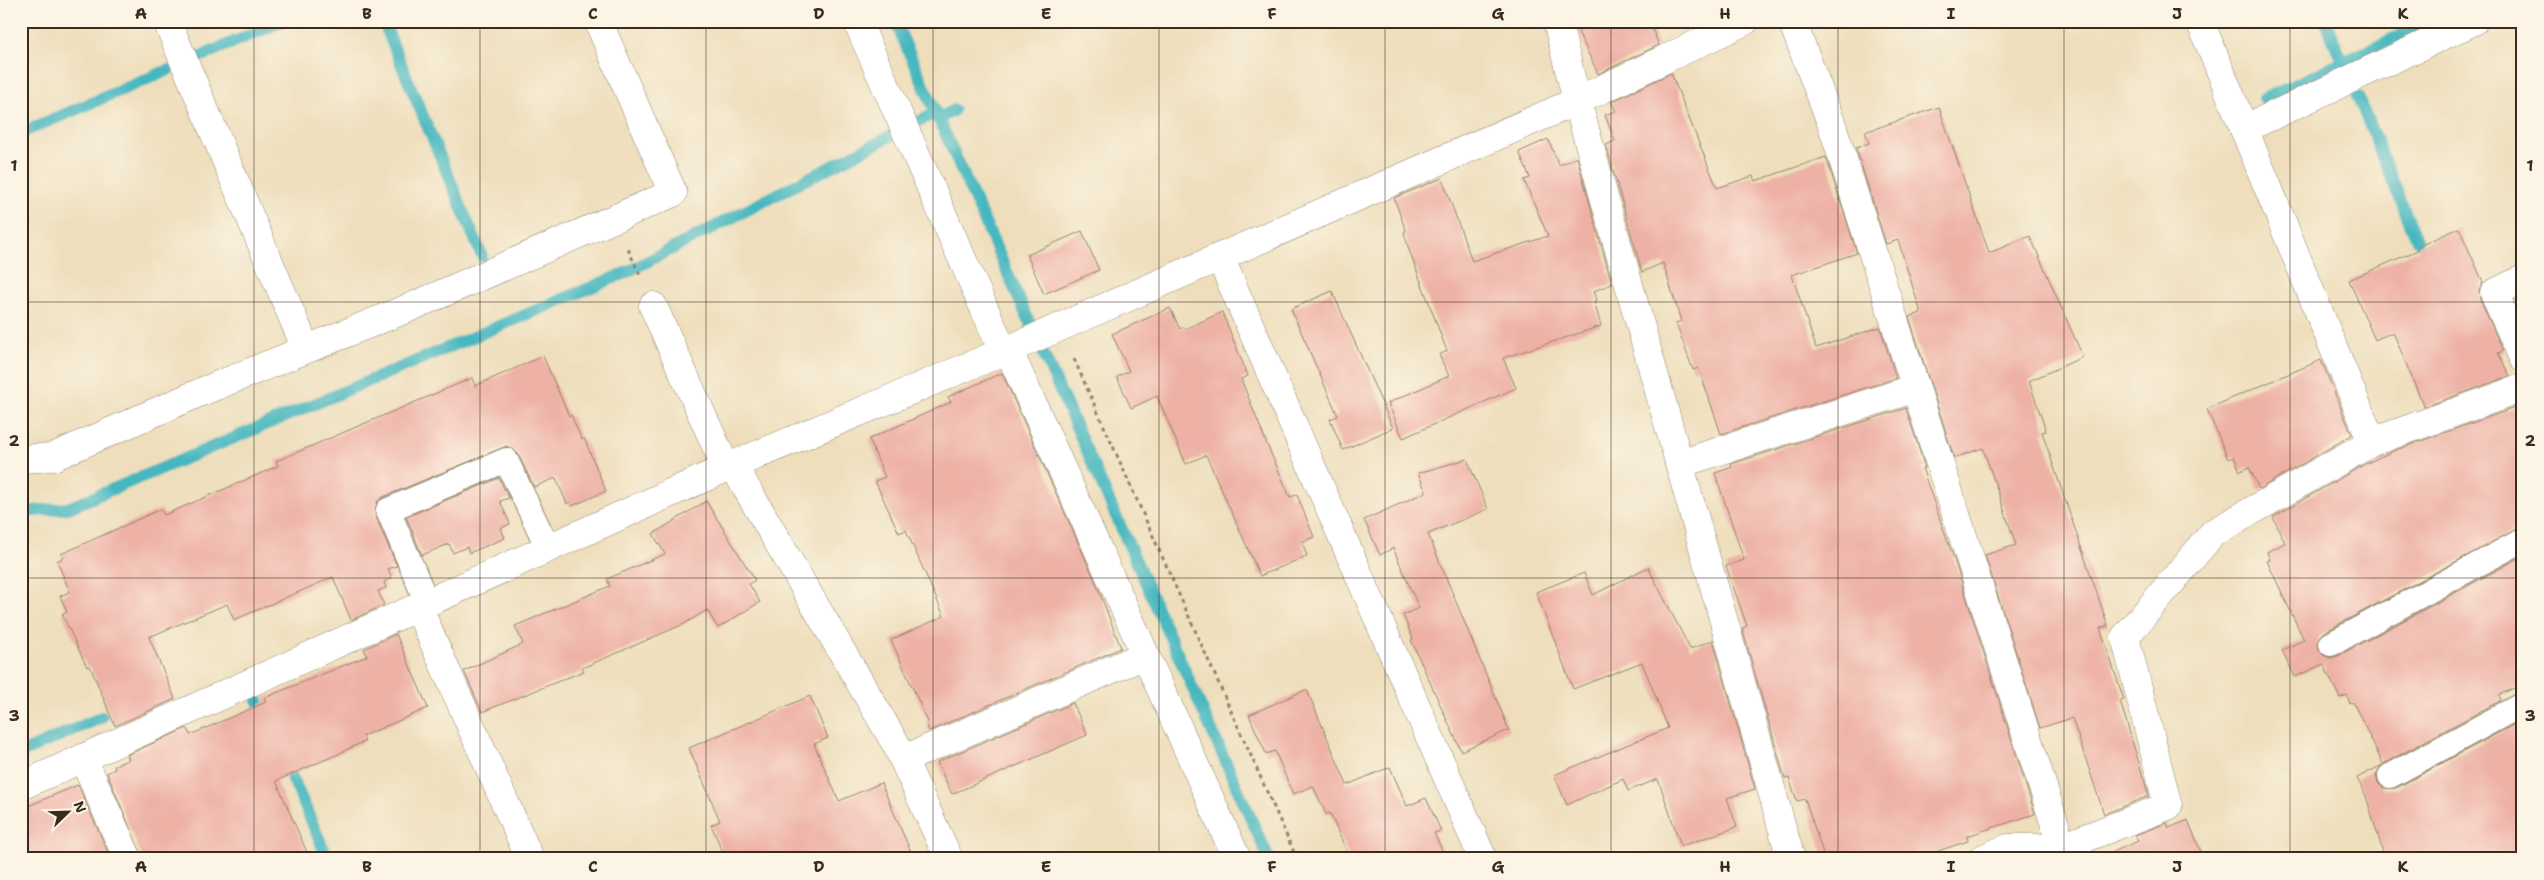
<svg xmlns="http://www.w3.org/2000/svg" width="2544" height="880" font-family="'Shantell Sans',sans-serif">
  <rect width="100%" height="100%" fill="#fcf5e5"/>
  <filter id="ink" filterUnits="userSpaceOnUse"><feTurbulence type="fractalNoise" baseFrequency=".02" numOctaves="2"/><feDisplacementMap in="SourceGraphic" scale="10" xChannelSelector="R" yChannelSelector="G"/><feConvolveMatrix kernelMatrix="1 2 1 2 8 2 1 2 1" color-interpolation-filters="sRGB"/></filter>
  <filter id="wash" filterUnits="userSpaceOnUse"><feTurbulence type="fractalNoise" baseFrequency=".0096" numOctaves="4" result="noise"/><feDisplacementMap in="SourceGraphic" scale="20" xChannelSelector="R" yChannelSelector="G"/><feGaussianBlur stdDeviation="1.12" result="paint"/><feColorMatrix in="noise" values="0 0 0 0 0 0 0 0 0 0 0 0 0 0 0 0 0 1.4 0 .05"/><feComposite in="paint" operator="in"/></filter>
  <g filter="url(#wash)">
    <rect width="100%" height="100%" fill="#eedebc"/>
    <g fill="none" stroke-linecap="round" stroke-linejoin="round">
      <g stroke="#47b7bf" stroke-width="12">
        <polyline points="383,21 482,256"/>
        <polyline points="895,21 1269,859"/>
        <polyline points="2325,21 2343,62"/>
        <polyline points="199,57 283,21"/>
        <polyline points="2358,97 2417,240"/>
        <polyline points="2264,99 2431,21"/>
        <polyline points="938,119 954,110"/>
        <polyline points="21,133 168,70"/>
        <polyline points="21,512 68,508 625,273 935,113"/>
        <polyline points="250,683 266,720"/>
        <polyline points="21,753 102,717"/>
        <polyline points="285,761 328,859"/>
      </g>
    </g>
    <g id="blocks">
      <g fill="#eeb1a6">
        <polygon points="1573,21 1649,21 1659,45 1598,74"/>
        <polygon points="1671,73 1717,188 1753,176 1755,181 1826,157 1857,253 1792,275 1816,348 1880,327 1896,378 1721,434 1701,375 1698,368 1693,370 1676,323 1681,321 1663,263 1642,272 1606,145 1615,141 1605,115 1616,111 1611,102"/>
        <polygon points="1939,107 1989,253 2030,236 2083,357 2029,381 2046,431 2042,432 2108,626 2100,628 2124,700 2120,701 2149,796 2104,814 2072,718 2040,728 1985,555 2016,545 1983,448 1954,458 1909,317 1921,313 1898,240 1886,244 1856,148 1869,143 1865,132"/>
        <polygon points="1548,139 1559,165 1577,157 1612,284 1594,291 1597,300 1594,301 1601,326 1503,358 1516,388 1403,438 1388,403 1449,376 1439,355 1447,351 1409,250 1404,232 1406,231 1394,198 1442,178 1472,261 1548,236 1524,180 1530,178 1519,152"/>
        <polygon points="2459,228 2483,282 2479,291 2480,299 2503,351 2498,353 2510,376 2424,407 2393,332 2375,340 2349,280 2418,250 2417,247"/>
        <polygon points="1082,231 1099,270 1044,294 1027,255"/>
        <polygon points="1332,291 1393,428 1343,450 1330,419 1338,416 1291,309"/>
        <polygon points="1170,308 1180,329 1184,327 1185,329 1222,312 1248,376 1241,379 1266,442 1290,497 1297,495 1314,537 1302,542 1307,556 1260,576 1206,455 1186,464 1157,396 1131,408 1117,377 1129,371 1112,334"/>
        <polygon points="543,356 569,416 571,415 582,440 584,438 606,491 572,506 570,502 567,504 556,478 534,487 518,454 507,446 383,497 377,502 375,515 397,566 388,569 392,578 384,582 386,588 378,591 384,605 351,620 333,577 234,620 227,604 149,637 175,699 115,726 90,666 87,667 62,614 67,612 60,596 70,592 57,561 63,558 61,554 161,509 164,515 278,466 276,461 472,378 475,386"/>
        <polygon points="2321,360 2352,435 2259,489 2249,467 2240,471 2234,457 2228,459 2207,409"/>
        <polygon points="1002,373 1094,578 1121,648 929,731 926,723 928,722 891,640 944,616 906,530 899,533 875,481 885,477 869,439 951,402 948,397"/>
        <polygon points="2523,405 2523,526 2324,632 2319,637 2317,644 2323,655 2330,658 2338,656 2523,556 2523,684 2499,695 2501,700 2383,764 2353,702 2350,704 2347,695 2340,698 2323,664 2295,677 2282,650 2304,640 2267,561 2270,560 2267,552 2285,543 2273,517 2365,464 2393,451"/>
        <polygon points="1906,408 1925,468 1922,468 1956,565 2035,814 1967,836 1968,841 1914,859 1825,859 1805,799 1797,801 1789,778 1785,779 1742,628 1747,626 1726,566 1744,560 1715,473 1732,467 1731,464"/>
        <polygon points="1467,459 1488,509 1428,534 1509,730 1461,751 1411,640 1413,639 1403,615 1419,608 1393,548 1380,555 1364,520 1426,492 1418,473"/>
        <polygon points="499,478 509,498 500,501 510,524 501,528 505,538 469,553 467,547 453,553 449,544 422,555 406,517"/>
        <polygon points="706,501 755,580 749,584 760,602 718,628 707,610 684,624 582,668 584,671 482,712 464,671 523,644 515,626 610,586 607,579 665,554 653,534"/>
        <polygon points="1648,567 1690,649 1713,640 1755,789 1727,798 1737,827 1681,846 1658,779 1628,791 1623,779 1567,805 1554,775 1668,728 1642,662 1573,689 1536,592 1584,573 1593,595"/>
        <polygon points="396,634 428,708 363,736 365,741 336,755 276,781 310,859 143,859 107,773 115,769 114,766 129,759 127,755 187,728 190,735 266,702 264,698 367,656 364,649"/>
        <polygon points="1305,690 1307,690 1347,785 1390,767 1407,806 1426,798 1441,831 1434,833 1446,859 1350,859 1330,813 1326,814 1313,786 1293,794 1275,751 1266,754 1249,715"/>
        <polygon points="810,696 828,738 814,744 839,801 881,783 914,859 726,859 711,825 720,821 689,748"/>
        <polygon points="1073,703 1087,735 952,794 937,762"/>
        <polygon points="2513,725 2523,745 2523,859 2385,859 2366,796 2357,778 2382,765 2376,775 2378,783 2383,788 2396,788"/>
        <polygon points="78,785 111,859 21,859 21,809"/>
        <polygon points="2188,820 2204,859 2097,859 2138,841 2135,835 2167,823 2169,828"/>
      </g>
    </g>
  </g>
  <g filter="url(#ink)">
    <use href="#blocks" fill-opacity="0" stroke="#94846d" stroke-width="1"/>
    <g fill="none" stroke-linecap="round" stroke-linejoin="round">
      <g stroke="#94846d" stroke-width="26">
        <g id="service">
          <polyline points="427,603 388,510 506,460 548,548"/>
          <polyline points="2331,644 2523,540"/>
          <polyline points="2390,776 2523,704"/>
        </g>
      </g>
      <g stroke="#94846d" stroke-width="29">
        <g id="minor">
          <polyline points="167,21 306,349"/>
          <polyline points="857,21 1003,351"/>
          <polyline points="1557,21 1577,101 1791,859"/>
          <polyline points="1792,21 1832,125 2062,847 2168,806 2125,637 2213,533 2372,442 2523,388"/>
          <polyline points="2200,21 2372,442"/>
          <polyline points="2244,129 2474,21"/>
          <polyline points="1220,257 1483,859"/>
          <polyline points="2523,279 2494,293 2523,358"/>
          <polyline points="653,306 726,468"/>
          <polyline points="1008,349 1237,859"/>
          <polyline points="21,459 53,457 201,392 411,307 673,193 598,21"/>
          <polyline points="1679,464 1916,388"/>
          <polyline points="733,465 897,746 949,859"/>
          <polyline points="418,607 530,859"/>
          <polyline points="83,758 128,859"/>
          <polyline points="904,759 1145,655"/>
          <polyline points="21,786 726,468 1012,348 1577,101 1745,21"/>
          <polyline points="1982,859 2008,848 2062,847"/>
        </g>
      </g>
      <g stroke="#94846d" stroke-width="3" stroke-dasharray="4 4" stroke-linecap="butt">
        <polyline points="628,249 640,275"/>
        <polyline points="1074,359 1297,859"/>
      </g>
      <use href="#service" stroke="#fff" stroke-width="24"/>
      <use href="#minor" stroke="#fff" stroke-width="28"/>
    </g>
  </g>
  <path fill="none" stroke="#3b2a1e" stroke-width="1" stroke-opacity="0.55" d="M254,21V859M480,21V859M706,21V859M933,21V859M1159,21V859M1385,21V859M1611,21V859M1838,21V859M2064,21V859M2290,21V859M21,302H2523M21,578H2523"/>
  <rect width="2544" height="880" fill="none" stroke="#fcf5e5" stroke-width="55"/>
  <g transform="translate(68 812) rotate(67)" stroke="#fcf5e5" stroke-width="4" paint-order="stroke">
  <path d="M0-4L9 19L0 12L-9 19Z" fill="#3b2a1e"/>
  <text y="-8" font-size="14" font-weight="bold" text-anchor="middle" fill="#3b2a1e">N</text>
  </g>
  <rect x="28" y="28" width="2488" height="824" fill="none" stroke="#3b2a1e" stroke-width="2"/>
  <g font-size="16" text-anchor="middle" font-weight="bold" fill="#3b2a1e">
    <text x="141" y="19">A</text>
    <text x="367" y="19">B</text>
    <text x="593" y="19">C</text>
    <text x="819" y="19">D</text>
    <text x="1046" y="19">E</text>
    <text x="1272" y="19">F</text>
    <text x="1498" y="19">G</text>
    <text x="1725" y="19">H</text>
    <text x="1951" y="19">I</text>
    <text x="2177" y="19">J</text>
    <text x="2403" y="19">K</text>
    <text x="14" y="171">1</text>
    <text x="2530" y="171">1</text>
    <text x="14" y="446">2</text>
    <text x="2530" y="446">2</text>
    <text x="14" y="721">3</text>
    <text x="2530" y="721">3</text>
    <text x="141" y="872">A</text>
    <text x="367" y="872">B</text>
    <text x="593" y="872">C</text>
    <text x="819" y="872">D</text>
    <text x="1046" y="872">E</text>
    <text x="1272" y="872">F</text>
    <text x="1498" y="872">G</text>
    <text x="1725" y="872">H</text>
    <text x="1951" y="872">I</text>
    <text x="2177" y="872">J</text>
    <text x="2403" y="872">K</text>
  </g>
</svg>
